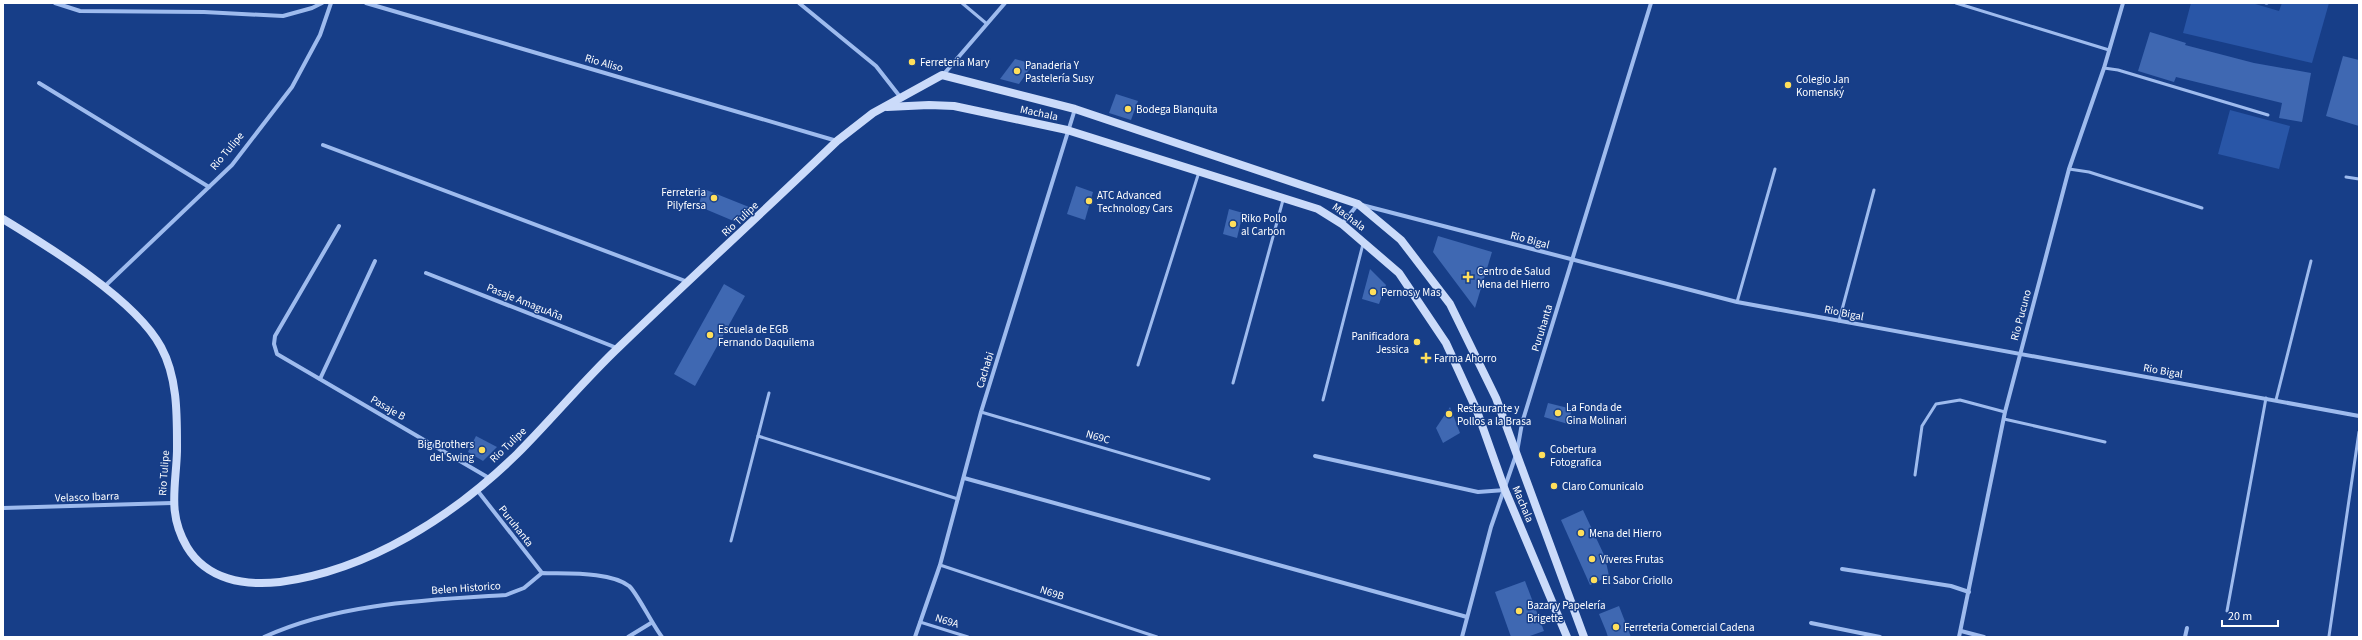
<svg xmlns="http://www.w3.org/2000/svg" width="2362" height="640" font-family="'Source Sans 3',sans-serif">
  <rect width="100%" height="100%" fill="#173e88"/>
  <g fill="#2956a7">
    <polygon points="2191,3 2252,3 2279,11 2282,3 2329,3 2312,63 2183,33"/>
    <polygon points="2230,110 2290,126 2279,169 2218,154"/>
  </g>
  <g fill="#3f68b2">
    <polygon points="2150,32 2186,43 2185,45 2254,63 2311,73 2302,122 2279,118 2282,103 2176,77 2174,82 2138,71"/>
    <polygon points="2343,56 2359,60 2359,126 2326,116"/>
    <polygon points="1015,59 1033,64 1019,84 1000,79"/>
    <polygon points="1116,94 1138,101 1131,120 1109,113"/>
    <polygon points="1076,186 1093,192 1085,220 1067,214"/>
    <polygon points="704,189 749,207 736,222 698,206"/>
    <polygon points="1229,209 1243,213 1237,238 1223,234"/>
    <polygon points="1438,236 1492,252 1475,308 1433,252"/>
    <polygon points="1370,269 1386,285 1379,304 1362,299"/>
    <polygon points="724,284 745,296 695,386 674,374"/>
    <polygon points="1548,403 1572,409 1568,424 1544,417"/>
    <polygon points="1450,407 1460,433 1443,443 1436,428"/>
    <polygon points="476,436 497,447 483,461 468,452"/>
    <polygon points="1583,510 1605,557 1609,576 1590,585 1561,520"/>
    <polygon points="1525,581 1544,631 1527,637 1511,637 1495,592"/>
    <polygon points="1619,606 1631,637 1608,637 1606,631 1599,614"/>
  </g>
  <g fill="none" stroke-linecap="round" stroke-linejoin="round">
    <g stroke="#9ebbee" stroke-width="3">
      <polyline points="962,3 987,24"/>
      <polyline points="1956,3 2109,50"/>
      <polyline points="2266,3 2267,3"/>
      <polyline points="2104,68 2118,70 2268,115"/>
      <polyline points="2069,169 2089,172 2202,208"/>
      <polyline points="2346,177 2359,179"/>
      <polyline points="1737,302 1775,169"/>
      <polyline points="1839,321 1874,190"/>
      <polyline points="1138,365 1199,172"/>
      <polyline points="1233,383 1283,200"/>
      <polyline points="1323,400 1363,244"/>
      <polyline points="2276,400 2311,261"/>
      <polyline points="981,412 1209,479"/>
      <polyline points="2004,419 2105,442"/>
      <polyline points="758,436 958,499"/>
      <polyline points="1915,475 1922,426 1936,404 1960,400 2005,412"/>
      <polyline points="731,541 769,393"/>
      <polyline points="940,565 1157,637"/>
      <polyline points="2227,611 2266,398"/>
      <polyline points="920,622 968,637"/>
      <polyline points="2329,636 2359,432"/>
    </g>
    <g stroke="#9ebbee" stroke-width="4">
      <polyline points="55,3 80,11 204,12 283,16 312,8 322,3"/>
      <polyline points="366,3 837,141"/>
      <polyline points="799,3 876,66 901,98"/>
      <polyline points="943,75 1005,3"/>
      <polyline points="39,83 209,187"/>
      <polyline points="323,145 688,282"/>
      <polyline points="1342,224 1358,204 1737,302 2359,416"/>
      <polyline points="339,226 275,336 274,344 277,354 489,478"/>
      <polyline points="426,273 617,348"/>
      <polyline points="104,287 232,165 292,87 320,35 331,3"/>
      <polyline points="320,379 375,261"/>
      <polyline points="1315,456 1478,492 1505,490"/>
      <polyline points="964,478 1467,617"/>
      <polyline points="477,490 542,573"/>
      <polyline points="3,508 172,503"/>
      <polyline points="1842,569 1951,586 1969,592"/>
      <polyline points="1811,623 1880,637"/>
      <polyline points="1961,631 1984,637"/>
      <path d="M264,637C338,603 426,600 506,595L524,588L542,573C565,574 610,571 629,586C636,591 653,626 662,637"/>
      <polyline points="628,637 651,623"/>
      <polyline points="915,637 940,565 981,412 1075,109"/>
      <polyline points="1462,637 1491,527 1517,452 1522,423 1651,3"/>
      <polyline points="1959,637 2005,412 2020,355 2069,169 2104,68 2123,3"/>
      <polyline points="2185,637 2187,628"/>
    </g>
    <g stroke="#cbdbfa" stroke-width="8">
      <polyline points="887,107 929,105 954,106 1067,130 1318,209 1342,224 1399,273 1446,343 1477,411 1505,490 1567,637"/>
      <path d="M3,219C49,247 136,300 161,347C178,378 177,417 177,451C176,487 167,513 187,547C207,580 245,586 280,582C370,570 453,516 517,454C552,419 584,380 620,346C692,277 765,210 837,141L873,113L942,75L1075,109L1358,204L1401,240L1450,304L1496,398L1584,637"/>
    </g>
  </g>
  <g fill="#ffdf5b" stroke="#173e88" stroke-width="1.5">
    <circle cx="912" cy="62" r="4"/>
    <circle cx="1017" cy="71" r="4"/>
    <circle cx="1788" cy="85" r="4"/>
    <circle cx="1128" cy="109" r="4"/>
    <circle cx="714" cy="198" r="4"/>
    <circle cx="1089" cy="201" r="4"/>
    <circle cx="1233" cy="224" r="4"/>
    <path d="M1466 271h4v4h4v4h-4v4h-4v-4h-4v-4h4z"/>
    <circle cx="1373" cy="292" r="4"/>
    <circle cx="710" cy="335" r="4"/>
    <circle cx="1417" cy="342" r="4"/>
    <path d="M1424 352h4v4h4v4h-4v4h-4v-4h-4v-4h4z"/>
    <circle cx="1558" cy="413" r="4"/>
    <circle cx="1449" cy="414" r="4"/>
    <circle cx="482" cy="450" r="4"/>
    <circle cx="1542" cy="455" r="4"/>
    <circle cx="1554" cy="486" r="4"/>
    <circle cx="1581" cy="533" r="4"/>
    <circle cx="1592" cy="559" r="4"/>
    <circle cx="1594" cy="580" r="4"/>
    <circle cx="1519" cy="611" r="4"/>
    <circle cx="1616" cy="627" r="4"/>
  </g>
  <g text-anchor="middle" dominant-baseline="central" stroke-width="3" stroke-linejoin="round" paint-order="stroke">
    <g font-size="11" fill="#fff" stroke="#173e88" text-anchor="start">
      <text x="920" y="62">Ferreteria Mary</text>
      <text x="1025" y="65">Panaderia Y<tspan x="1025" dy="13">Pastelería Susy</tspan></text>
      <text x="1796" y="79">Colegio Jan<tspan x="1796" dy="13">Komenský</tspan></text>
      <text x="1136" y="109">Bodega Blanquita</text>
      <text x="706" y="192" text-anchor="end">Ferreteria<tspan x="706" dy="13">Pilyfersa</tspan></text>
      <text x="1097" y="195">ATC Advanced<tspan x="1097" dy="13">Technology Cars</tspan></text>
      <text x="1241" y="218">Riko Pollo<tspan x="1241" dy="13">al Carbon</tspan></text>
      <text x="1477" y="271">Centro de Salud<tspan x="1477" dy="13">Mena del Hierro</tspan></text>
      <text x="1381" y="292">Pernos y Mas</text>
      <text x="718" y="329">Escuela de EGB<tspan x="718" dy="13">Fernando Daquilema</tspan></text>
      <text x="1409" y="336" text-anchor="end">Panificadora<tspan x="1409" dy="13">Jessica</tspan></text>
      <text x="1434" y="358">Farma Ahorro</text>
      <text x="1566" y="407">La Fonda de<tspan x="1566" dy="13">Gina Molinari</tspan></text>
      <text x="1457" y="408">Restaurante y<tspan x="1457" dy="13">Pollos a la Brasa</tspan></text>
      <text x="474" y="444" text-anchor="end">Big Brothers<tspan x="474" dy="13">del Swing</tspan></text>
      <text x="1550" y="449">Cobertura<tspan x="1550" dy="13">Fotografica</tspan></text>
      <text x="1562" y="486">Claro Comunicalo</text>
      <text x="1589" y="533">Mena del Hierro</text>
      <text x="1600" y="559">Viveres Frutas</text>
      <text x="1602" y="580">El Sabor Criollo</text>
      <text x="1527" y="605">Bazar y Papelería<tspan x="1527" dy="13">Brigette</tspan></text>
      <text x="1624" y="627">Ferreteria Comercial Cadena</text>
    </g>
    <g font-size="11" fill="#fff" stroke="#173e88">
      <text transform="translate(604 63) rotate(16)">Rio Aliso</text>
      <text transform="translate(1039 113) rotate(12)">Machala</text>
      <text transform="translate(227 151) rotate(-50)">Rio Tulipe</text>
      <text transform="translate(1349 217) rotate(37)">Machala</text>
      <text transform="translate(740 219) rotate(-43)">Rio Tulipe</text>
      <text transform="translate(1530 240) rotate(15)">Rio Bigal</text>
      <text transform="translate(525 302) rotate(22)">Pasaje AmaguAña</text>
      <text transform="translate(1844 313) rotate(11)">Rio Bigal</text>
      <text transform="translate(2021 315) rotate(-75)">Rio Pucuno</text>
      <text transform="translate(1542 328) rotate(-73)">Puruhanta</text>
      <text transform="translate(985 370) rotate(-73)">Cachabi</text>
      <text transform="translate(2163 371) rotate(10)">Rio Bigal</text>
      <text transform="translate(388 408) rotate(30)">Pasaje B</text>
      <text transform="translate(1098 437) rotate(16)">N69C</text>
      <text transform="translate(508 445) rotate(-44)">Rio Tulipe</text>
      <text transform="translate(164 473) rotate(-86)">Rio Tulipe</text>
      <text transform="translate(87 497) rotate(-2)">Velasco Ibarra</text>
      <text transform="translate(1523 504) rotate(67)">Machala</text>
      <text transform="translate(516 526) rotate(52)">Puruhanta</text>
      <text transform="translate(466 588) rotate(-4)">Belen Historico</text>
      <text transform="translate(1052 593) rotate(18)">N69B</text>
      <text transform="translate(947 621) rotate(17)">N69A</text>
    </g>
  </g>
  <rect width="2362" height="640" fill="none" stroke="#ffffff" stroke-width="8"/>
  <path d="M2222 620v6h56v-6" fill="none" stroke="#ffffff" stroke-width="2"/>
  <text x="2228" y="620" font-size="12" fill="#ffffff" stroke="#173e88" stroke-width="3" paint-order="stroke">20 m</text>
</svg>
